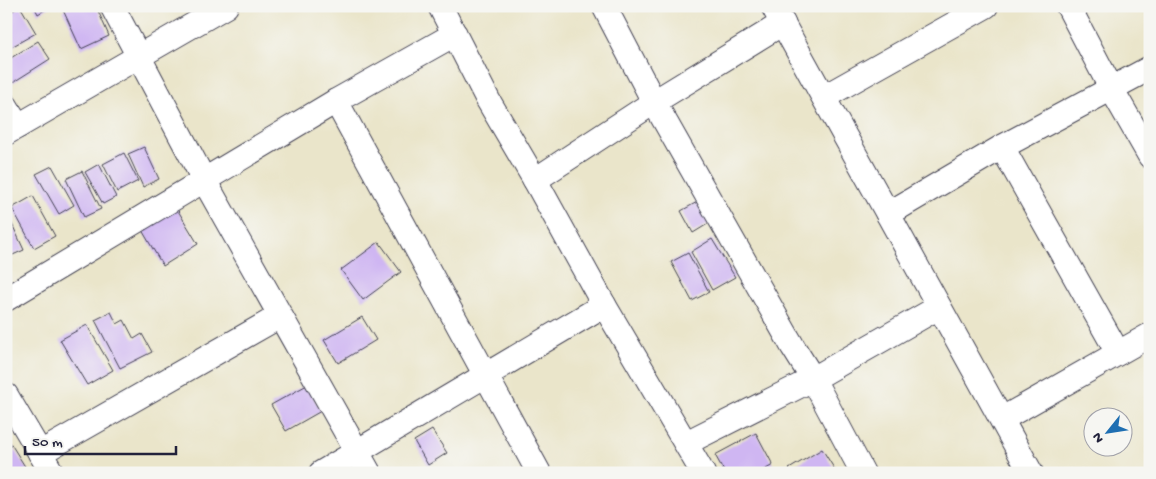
<svg xmlns="http://www.w3.org/2000/svg" width="1156" height="479" font-family="'Gochi Hand',sans-serif">
  <rect width="100%" height="100%" fill="#f6f6f2"/>
  <filter id="ink" filterUnits="userSpaceOnUse"><feTurbulence type="fractalNoise" baseFrequency=".02" numOctaves="2"/><feDisplacementMap in="SourceGraphic" scale="10" xChannelSelector="R" yChannelSelector="G"/><feConvolveMatrix kernelMatrix="1 2 1 2 8 2 1 2 1" color-interpolation-filters="sRGB"/></filter>
  <filter id="wash" filterUnits="userSpaceOnUse"><feTurbulence type="fractalNoise" baseFrequency=".0096" numOctaves="4" result="noise"/><feDisplacementMap in="SourceGraphic" scale="20" xChannelSelector="R" yChannelSelector="G"/><feGaussianBlur stdDeviation="1.12" result="paint"/><feColorMatrix in="noise" values="0 0 0 0 0 0 0 0 0 0 0 0 0 0 0 0 0 1.4 0 .05"/><feComposite in="paint" operator="in"/></filter>
  <g filter="url(#wash)">
    <rect width="100%" height="100%" fill="#eae5ca"/>
    <g id="blocks">
      <g fill="#cfb6f2">
        <polygon points="20,6 36,33 6,50 6,15"/>
        <polygon points="34,6 51,6 38,14"/>
        <polygon points="72,6 96,6 109,36 81,49 63,10"/>
        <polygon points="38,41 50,59 12,83 6,74 6,61"/>
        <polygon points="144,147 159,179 143,187 128,154"/>
        <polygon points="124,153 138,181 117,192 103,164"/>
        <polygon points="99,164 116,197 103,204 85,172"/>
        <polygon points="52,166 74,205 59,214 36,174"/>
        <polygon points="82,171 101,209 84,217 66,179"/>
        <polygon points="33,196 55,236 34,248 12,208"/>
        <polygon points="699,201 711,222 693,233 681,211"/>
        <polygon points="174,204 198,244 163,266 139,225"/>
        <polygon points="6,211 24,250 6,258"/>
        <polygon points="712,239 735,277 712,290 691,252"/>
        <polygon points="379,242 401,272 363,300 341,270"/>
        <polygon points="688,253 709,292 692,301 671,262"/>
        <polygon points="111,312 117,324 124,320 134,339 142,334 152,352 120,368 95,320"/>
        <polygon points="362,317 376,340 338,363 324,340"/>
        <polygon points="87,325 113,370 87,385 60,340"/>
        <polygon points="307,385 321,411 286,431 271,405"/>
        <polygon points="432,430 447,453 428,465 414,441"/>
        <polygon points="756,433 773,465 759,473 725,473 715,455"/>
        <polygon points="6,436 29,473 6,473"/>
        <polygon points="822,449 837,473 792,473 789,469"/>
      </g>
    </g>
  </g>
  <g filter="url(#ink)">
    <use href="#blocks" fill-opacity="0" stroke="#403f50" stroke-width="1"/>
    <g fill="none" stroke-linecap="round" stroke-linejoin="round">
      <g stroke="#403f50" stroke-width="26">
        <g id="minor">
          <polyline points="112,6 204,180 369,473"/>
          <polyline points="440,6 488,100 535,180 604,305 703,473"/>
          <polyline points="604,6 654,102 793,347 813,379 863,473"/>
          <polyline points="773,6 1031,473"/>
          <polyline points="1068,6 1111,88 1150,156"/>
          <polyline points="824,97 986,6"/>
          <polyline points="336,101 539,473"/>
          <polyline points="6,106 18,126"/>
          <polyline points="6,133 226,6"/>
          <polyline points="1002,147 1118,353"/>
          <polyline points="535,180 654,102 783,23"/>
          <polyline points="888,214 1002,147 1150,68"/>
          <polyline points="6,299 336,101 455,34"/>
          <polyline points="6,395 52,473"/>
          <polyline points="1002,419 1150,335"/>
          <polyline points="686,443 813,379 939,307"/>
          <polyline points="40,453 280,316"/>
          <polyline points="321,473 604,305"/>
        </g>
      </g>
      <use href="#minor" stroke="#fff" stroke-width="24"/>
    </g>
  </g>
  <rect width="1156" height="479" fill="none" stroke="#f6f6f2" stroke-width="25"/>
  <g transform="translate(1108 432) rotate(240)"><circle r="24" fill="#f6f6f2" stroke="#a1a1a9"/>
  <path d="M0-4L9 19L0 12L-9 19Z" fill="#1f6fb2"/>
  <text y="-8" font-size="14" font-weight="bold" text-anchor="middle" fill="#22223b">N</text>
  </g>
  <path d="M25 446v8h151v-8" fill="none" stroke="#22223b" stroke-width="2.5"/>
  <text x="32" y="446" font-size="15" fill="#22223b" stroke="#f6f6f2" stroke-width="4" paint-order="stroke">50 m</text>
</svg>
